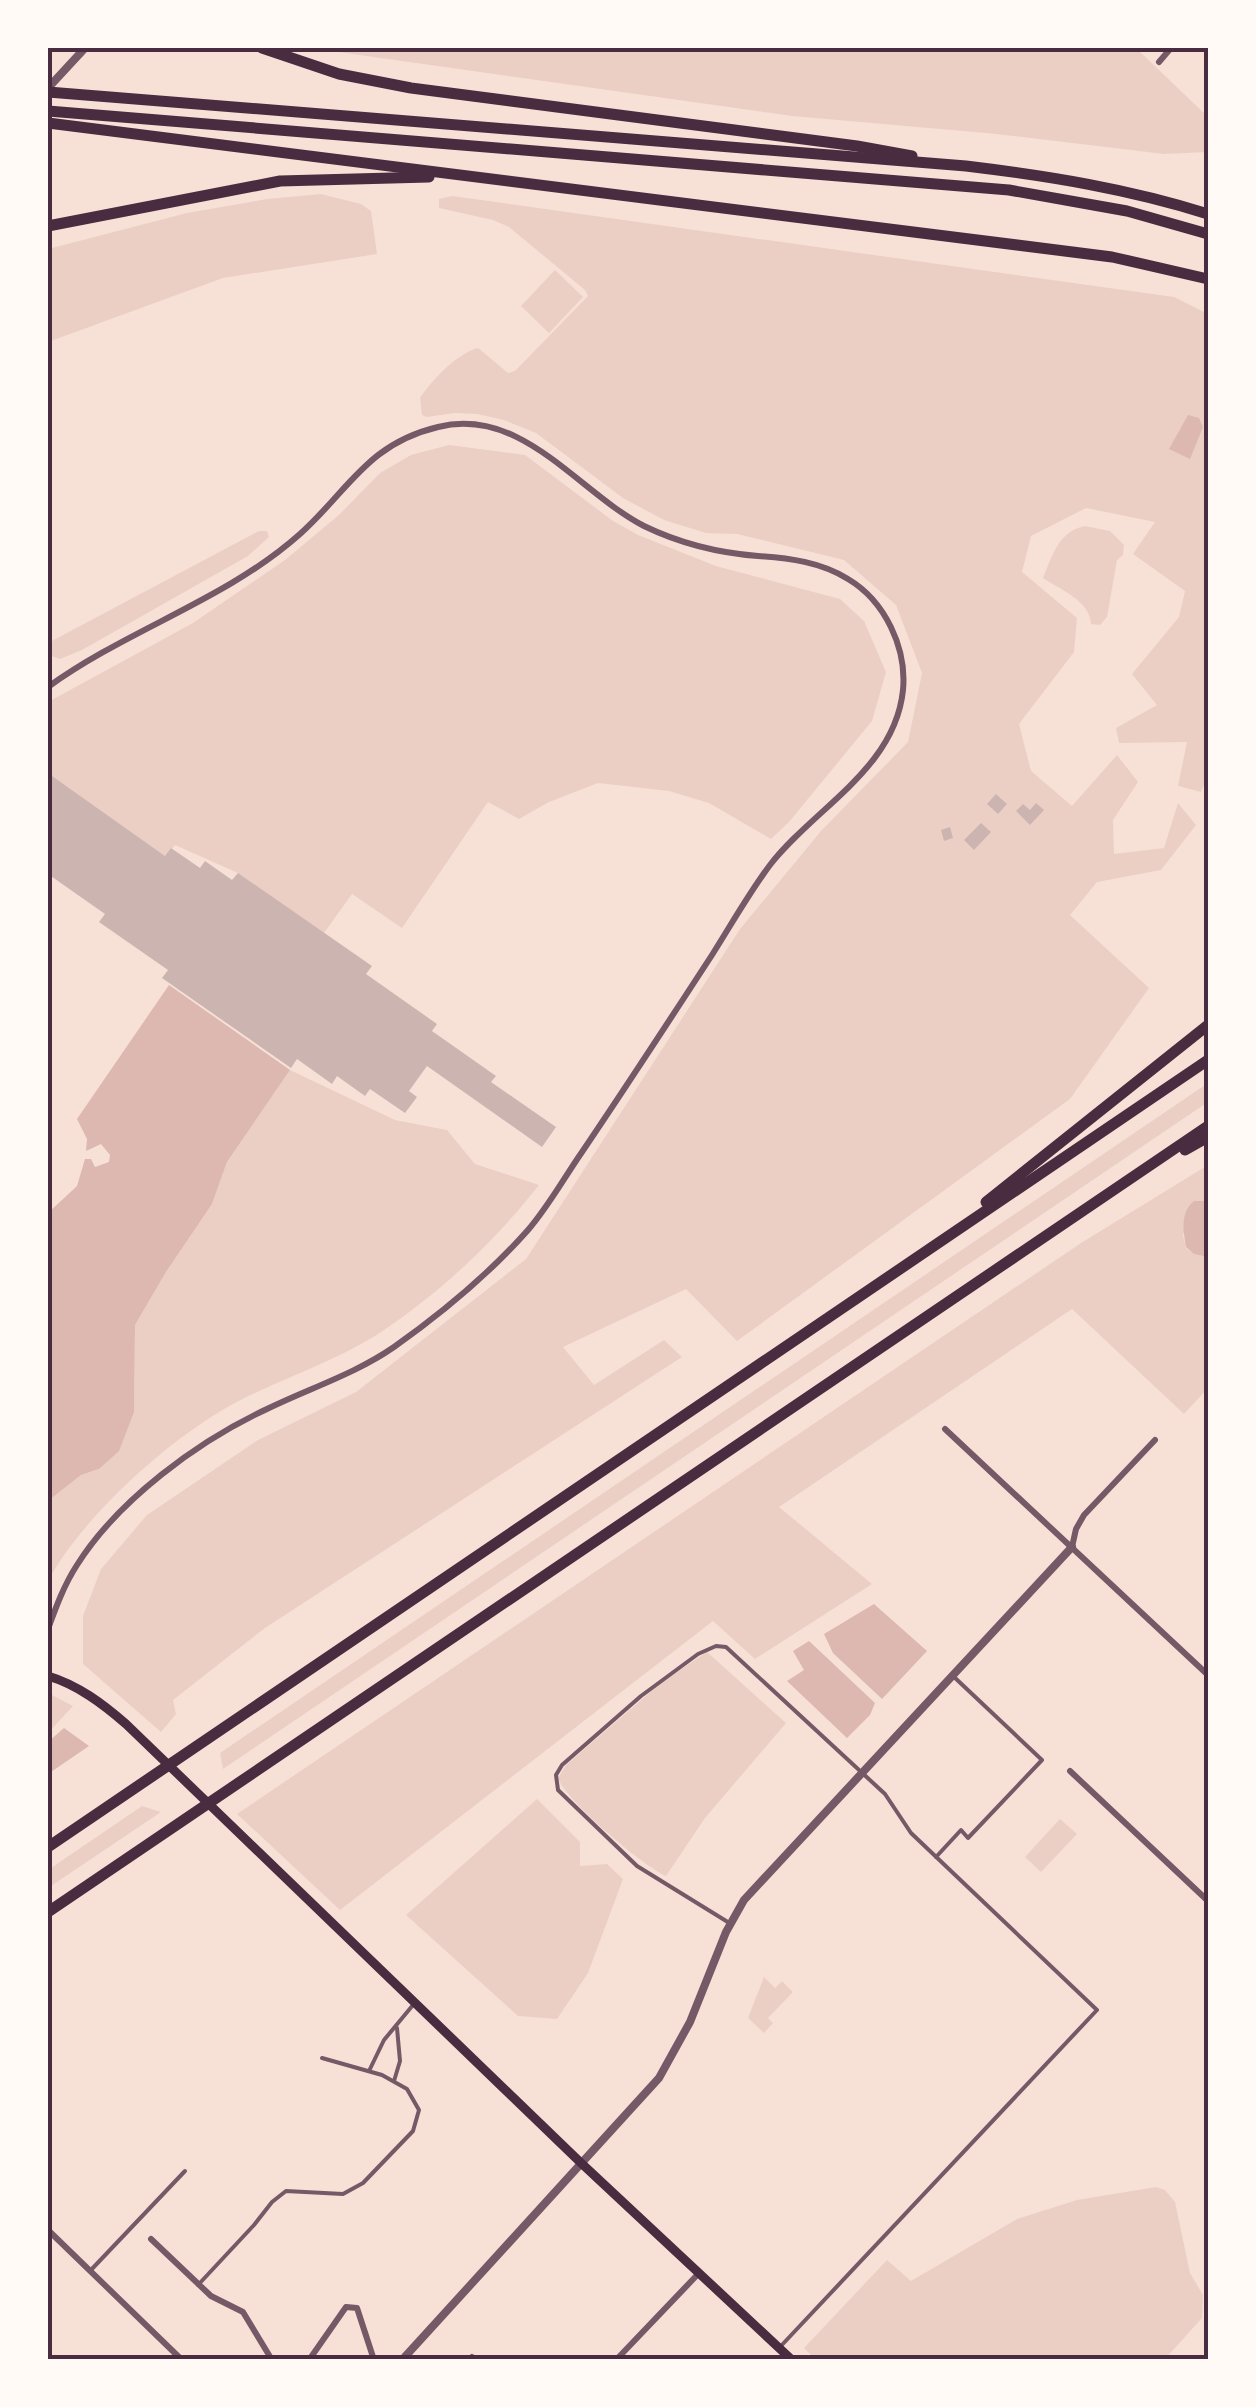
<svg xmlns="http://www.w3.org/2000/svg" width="1256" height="2407" font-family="'Golos Text',sans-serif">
  <rect width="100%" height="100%" fill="#f7e1d7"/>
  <g fill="#ebcfc5">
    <polygon points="310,48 1136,48 1208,117 1208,152 1164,154 997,134 792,116"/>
    <polygon points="321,194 361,204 371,211 377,254 223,278 48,342 48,249 187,213 267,199"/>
    <path d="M452,196L1174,297L1208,314V776L1201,792L1178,786L1187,742L1119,743L1116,728L1157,705L1132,674L1179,617L1185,591L1133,554L1155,522L1086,508L1031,536L1022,572L1077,618L1074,652L1019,724L1031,771L1072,806L1117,755L1138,782L1113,820L1114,854L1164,848L1178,803L1196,825L1161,870L1097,882L1070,915L1149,988L1070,1099L737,1341L686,1289L563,1347L594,1385L664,1340L682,1357L265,1628L173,1700L176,1714L161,1732L83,1664V1616L101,1569L147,1515L258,1440L356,1392L526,1259L740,929L821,831L908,742L922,673L896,605L844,560L737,534L706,533L664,520L623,498L536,433L504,420L477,414L455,413L427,417L422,415L420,398C433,379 456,354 478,348L508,373L515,371L588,296L585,290L509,227L493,220L439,208V199Z"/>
    <polygon points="555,270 583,297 549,333 521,306"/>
    <polygon points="449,445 525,455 613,521 638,535 716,566 840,599 864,621 886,672 872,721 789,822 771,839 709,803 669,791 598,783 549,802 519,819 488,802 402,928 352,894 324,933 238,873 175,845 165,856 53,777 48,783 48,702 193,623 285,560 340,514 380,473 411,455"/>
    <path d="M1085,526L1110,531L1124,545L1123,555L1117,560L1107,617L1100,625L1091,624C1090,601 1061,590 1043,578C1052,556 1059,531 1085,526Z"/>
    <polygon points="259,531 267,531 269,537 248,556 82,650 60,659 51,656 48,643"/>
    <path d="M290,1070L395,1120L447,1130L475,1164L539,1185C496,1240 442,1291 384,1330C338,1361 282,1378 233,1404C169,1439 83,1516 48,1581V1501L81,1475L99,1469L134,1412L135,1325L166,1272L212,1204L227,1162Z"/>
    <polygon points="1208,1083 1208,1102 223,1769 220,1753"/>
    <polygon points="1208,1165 1208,1201 1194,1201 1183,1235 1186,1248 1194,1254 1208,1257 1208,1388 1184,1414 1072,1309 779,1507 872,1584 755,1659 713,1621 340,1910 237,1814 1081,1243"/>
    <path d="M707,1652L786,1723L705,1818L666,1876C643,1866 565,1800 558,1778L566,1765L662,1682Z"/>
    <polygon points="48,1693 73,1706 48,1733"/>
    <polygon points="537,1799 580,1842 580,1866 607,1864 623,1879 588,1973 557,2019 518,2016 406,1915"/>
    <polygon points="142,1806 161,1812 48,1888 48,1870"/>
    <polygon points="1060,1819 1077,1834 1041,1872 1025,1857"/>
    <polygon points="764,1977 775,1988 782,1981 793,1992 768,2018 773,2023 764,2033 748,2018"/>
    <polygon points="1156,2187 1165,2190 1175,2202 1190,2273 1203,2295 1202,2318 1165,2359 816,2360 804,2348 887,2260 911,2281 1017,2219 1077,2200"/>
  </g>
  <g fill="#dcb8b0">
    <polygon points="1188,415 1199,418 1203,427 1190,459 1169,449"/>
    <polygon points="169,985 290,1070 227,1162 212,1204 166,1272 135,1325 134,1412 119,1451 99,1469 81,1475 48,1501 48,1213 77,1186 85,1159 91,1159 95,1167 109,1162 110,1155 101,1144 86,1151 87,1139 77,1119"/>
    <path d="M1194,1201H1208V1257L1194,1254L1186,1247C1183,1230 1180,1213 1194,1201Z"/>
    <polygon points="874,1604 927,1651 882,1699 833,1653 824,1634"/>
    <polygon points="809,1641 875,1703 870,1715 847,1738 787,1681 804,1670 793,1651"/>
    <polygon points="64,1728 89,1746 48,1774 48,1742"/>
  </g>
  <g fill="#ccb4b1">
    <polygon points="52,776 165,856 171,848 200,868 205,861 232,880 238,873 372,966 366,974 437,1024 432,1031 496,1076 491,1082 556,1127 542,1147 427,1066 409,1091 417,1097 405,1113 370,1089 365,1096 337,1076 332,1084 297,1059 291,1068 162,978 168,970 99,922 105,914 48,874 48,783"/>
    <polygon points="996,794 1007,804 998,814 987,804"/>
    <polygon points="1036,803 1044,810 1030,825 1016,811 1023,804 1030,810"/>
    <polygon points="981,823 991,832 974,850 964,840"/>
    <polygon points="950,827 953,838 944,841 941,830"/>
  </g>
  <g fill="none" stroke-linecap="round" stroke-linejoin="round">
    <g stroke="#755966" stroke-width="4">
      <polyline points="936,1857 961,1830 968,1838 1042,1760 953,1676"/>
      <polyline points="731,1924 637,1866 558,1790 556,1775 562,1765 641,1696 698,1654 716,1646 726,1647 885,1794 911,1833 1097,2010 780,2347"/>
      <polyline points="369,2071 384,2040 413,2005"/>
      <polyline points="394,2081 400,2061 397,2028"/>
      <polyline points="90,2271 185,2171"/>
      <polyline points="198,2285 254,2225 272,2202 286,2191 343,2194 363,2183 413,2131 419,2110 407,2089 382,2075 322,2058"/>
    </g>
    <g stroke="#755966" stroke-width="6">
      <polyline points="1159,62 1171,48"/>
      <path d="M48,687C128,629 226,600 300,534C349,490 367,444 438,427C522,406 578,492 644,526C679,543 719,553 758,556C789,558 821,562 848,579C885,601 907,648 903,690C895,769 814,808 770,865C749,893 731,925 712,955C669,1021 626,1087 582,1152C564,1178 548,1207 528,1230C489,1274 442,1313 394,1347C355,1374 310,1388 267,1409C198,1441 118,1500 77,1565C64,1585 56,1607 48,1629"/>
      <polyline points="945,1429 1208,1675"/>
      <polyline points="1072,1547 1076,1529 1084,1515 1155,1440"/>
      <polyline points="1070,1771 1208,1901"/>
      <polyline points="48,2230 182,2360"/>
      <polyline points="151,2239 211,2296 243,2312 272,2360"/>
      <polyline points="309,2360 346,2307 357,2308 374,2360"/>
      <polyline points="470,2360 472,2357"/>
      <polyline points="616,2360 699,2273"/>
    </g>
    <g stroke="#755966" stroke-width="8">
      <polyline points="48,88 85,48"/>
      <polyline points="402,2360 659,2078 690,2022 726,1932 744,1900 1072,1547"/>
    </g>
    <path stroke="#4a2c40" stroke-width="9" d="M48,1676C78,1685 103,1704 126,1724L580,2162L792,2360"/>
    <g stroke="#4a2c40" stroke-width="11">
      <polyline points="262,48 339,74 411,88 857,146 912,156"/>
      <path d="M48,92L966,166C1049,176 1129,189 1208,214"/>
      <polyline points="48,111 1009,190 1127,211 1208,234"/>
      <polyline points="48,123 1112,257 1208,279"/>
      <polyline points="48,226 280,181 429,177"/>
      <polyline points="1185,1150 1208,1137"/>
      <polyline points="986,1202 1208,1025"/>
      <polyline points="48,1847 1208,1060"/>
      <polyline points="48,1912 1208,1126"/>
    </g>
  </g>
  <rect width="1256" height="2407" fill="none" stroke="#fffaf5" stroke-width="100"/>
  <rect x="50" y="50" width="1156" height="2307" fill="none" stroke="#4a2c40" stroke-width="4"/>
</svg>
